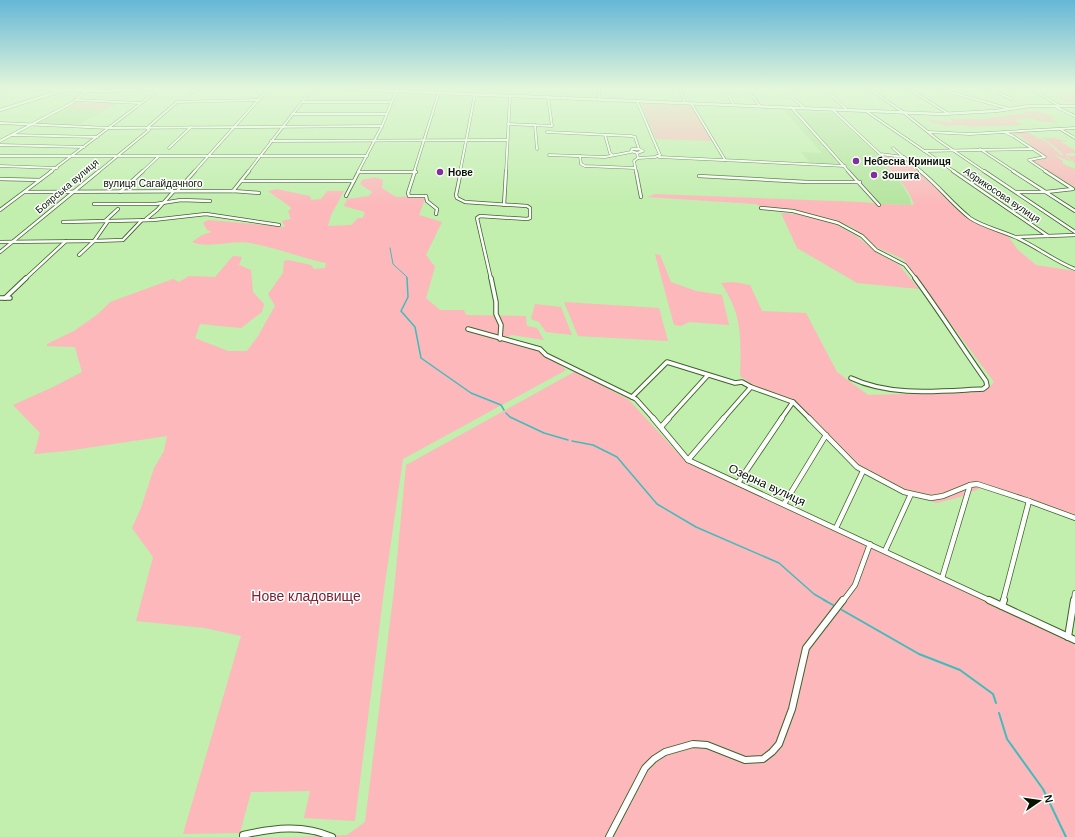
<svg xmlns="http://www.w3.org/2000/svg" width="1075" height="837" font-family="Helvetica,sans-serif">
  <rect width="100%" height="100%" fill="#c2eeae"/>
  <g fill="#b4e49e">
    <polygon points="80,101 118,103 76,126 32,124"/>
    <polygon points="784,110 795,110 800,112 833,113 878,155 883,164 898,178 910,198 911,205 880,204 843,165 811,164 801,152 822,153"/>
  </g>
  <g fill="#fcb8bb">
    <polygon points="1075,89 1075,102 1063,101 1057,97 1060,97 1053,95 1060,94 1058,92 1064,91 1063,90"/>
    <polygon points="81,101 117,103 104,110 65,108"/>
    <polygon points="640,103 691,105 713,141 656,139"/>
    <path d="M1020,111C1032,111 1043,111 1054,117L1050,118L1059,123L1038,121L1031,118L1014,120L1023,125L968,127L964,125L945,126C940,123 935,125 928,120L953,122L950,119H982L1018,114L1027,115Z"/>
    <polygon points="1025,131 1048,143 1061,155 1064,155 1049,142 1041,138 1053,138 1067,141 1061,142 1075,150 1075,153 1065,154 1069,156 1075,156 1075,163 1066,156 1065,156 1072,162 1054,155 1063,161 1063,164 1075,169 1075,187 1030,160 1047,158 1029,146 1027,144 1030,143 1023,139 1020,135 1009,134"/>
    <path d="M881,155L902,158L976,222L1007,235L1018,250L1036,265L1075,271V517L988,485L960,497L937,503L901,493L854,467L791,399L757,388L740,376C741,338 743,316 721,283L734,282L750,285L762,311L806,313L837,372L868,395L984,392L994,382L903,259L874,246L852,227L831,219L794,210L763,207L755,204L647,197L655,194L862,202L879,204L914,205C908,184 891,173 879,157Z"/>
    <path d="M375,177L383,180L382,188L396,197L419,196L425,199L419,215L442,222L426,255L435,267L426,298L440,310H464L466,315L526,316L527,326L537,328L544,340L512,335L506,337L508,341L532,344L541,348L566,370L403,459L384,590L355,821L304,818L310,791L251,792L240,833L183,834L241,636L205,628L136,621L153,557L132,528L141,508L154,468L164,451L167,436L66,451L34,454L40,433L13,405L53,387L82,372L75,347L47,346V344L74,331L98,314L110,302L173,279L179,282L189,276L215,277L233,256L242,257L239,265L251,270L253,292L264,304L262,312L241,328L200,324L195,338L228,351H247L258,336L275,306L268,294L283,273L284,261L288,260L311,265L314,269L325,268L326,263C301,258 275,247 250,243C231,240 210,249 192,242L202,235L212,232L207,230L203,223L208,220L285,227L282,221L291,219L288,211L292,208L268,191L277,189L310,196L311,200L321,199L327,191H344L331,215L328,226L351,225L358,218H363L365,212L344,206L347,199L369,196L372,192L360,184L362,180Z"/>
    <polygon points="781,213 797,214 833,223 855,235 877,253 898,264 919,289 857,283 797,248"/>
    <polygon points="655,254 660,255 671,282 696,291 722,295 729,325 689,322 681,326 674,325"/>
    <polygon points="564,302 659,308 668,341 578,336"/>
    <polygon points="535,304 561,307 572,335 546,332 539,322 531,319"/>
    <polygon points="576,371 629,400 685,461 1075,642 1075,837 293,837 347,835 365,822 394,590 406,465"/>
  </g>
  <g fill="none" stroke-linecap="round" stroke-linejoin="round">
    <polyline stroke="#40bcbd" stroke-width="1" points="390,248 393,264 407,277 407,279"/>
    <g stroke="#40bcbd" stroke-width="1.5">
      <polyline points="407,278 408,297 401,311 415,327 421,358 471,393 501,405 504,410"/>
      <polyline points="506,413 510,417 544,433 568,440"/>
      <polyline points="572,441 593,445 617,457 657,504 696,527 779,563 814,594 826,601"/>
    </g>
    <g stroke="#40bcbd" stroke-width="2">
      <polyline points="824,600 833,605"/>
      <polyline points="842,610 919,654 960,670 993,694 996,703"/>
      <polyline points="999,713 1007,739 1043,789 1066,837"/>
    </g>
    <g stroke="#3d6329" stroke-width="3">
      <g id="minor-far4">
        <polyline points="29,89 64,90"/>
        <polyline points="564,89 565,98"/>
        <polyline points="599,89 600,99"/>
        <polyline points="680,89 685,103"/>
        <polyline points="725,89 734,105"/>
        <polyline points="747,89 760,106"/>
        <polyline points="783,89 804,108"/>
        <polyline points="825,89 847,110"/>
        <polyline points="869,89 903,112 938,140 985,172"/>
        <polyline points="909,89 949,114"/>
        <polyline points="939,89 1010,109"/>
        <polyline points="989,89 1012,99"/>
        <polyline points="1031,89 1060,106"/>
        <polyline points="0,90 5,89"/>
        <polyline points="191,93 197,89"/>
        <polyline points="494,95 495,89"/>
        <polyline points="528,96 529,89"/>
        <polyline points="76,100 140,103"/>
        <polyline points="637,101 660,155 655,157 638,158"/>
        <polyline points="302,102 392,102"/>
        <polyline points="691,103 725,160"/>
        <polyline points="791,107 849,172"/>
        <polyline points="1056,107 1075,116"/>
        <polyline points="832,109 880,154 904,157 922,172"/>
        <polyline points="866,111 955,172"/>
        <polyline points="292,114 386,114"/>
        <polyline points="0,123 109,128 382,126"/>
        <polyline points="508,124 552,126 548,97"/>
        <polyline points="535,125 537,149"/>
        <polyline points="1060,129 1075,138"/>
        <polyline points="547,132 631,136 635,137 639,149"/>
        <polyline points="928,132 970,134 1075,128"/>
        <polyline points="1004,132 1013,136 1045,157 1029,160 1047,172"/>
        <polyline points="12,135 97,137"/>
        <polyline points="605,135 610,153 612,155"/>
        <polyline points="0,141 72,103 87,91"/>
        <polyline points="271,141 507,140"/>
        <polyline points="0,145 84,147"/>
        <polyline points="169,148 191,127"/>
        <polyline points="893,148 903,157"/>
        <polygon points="632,149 639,149 643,151 637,153 631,151"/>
        <polyline points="980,149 1015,172"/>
        <polyline points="924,151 1033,149"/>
        <polyline points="549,155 605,157 631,152"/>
        <polyline points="0,156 367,156"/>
        <polyline points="580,156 581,164 585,166 635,168"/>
        <polyline points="659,157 845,166"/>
        <polyline points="0,166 57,168"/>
        <polyline points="50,172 160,89"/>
        <polyline points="98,172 149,130 147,128 177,102 259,100"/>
        <polyline points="142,172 158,157"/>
        <polyline points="194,172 268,89"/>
        <polyline points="248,172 312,89"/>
        <polyline points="358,172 382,126 397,89"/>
        <polyline points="414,172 439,92"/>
        <polyline points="460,172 475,94"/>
        <polyline points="506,172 510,95"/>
        <polyline points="636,172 634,161 638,158 637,153"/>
      </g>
    </g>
    <g stroke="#3d6329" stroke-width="4">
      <g id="minor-far3">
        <polyline points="415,171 408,193 409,196 426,196 427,201 437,209 436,214"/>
        <polyline points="461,171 456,195 457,198 465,202 527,206 530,208 530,218 527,219 480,216 477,218 491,279"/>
        <polyline points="636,171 641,197"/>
        <polyline points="848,171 879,205"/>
        <path d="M920,171C938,185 952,204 970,218C981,226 1002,231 1015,237C1036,246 1054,261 1075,269"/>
        <polyline points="953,171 1048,236 1075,235"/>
        <polyline points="984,171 1075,232"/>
        <polyline points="1013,171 1075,211"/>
        <polyline points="359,172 416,172"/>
        <polyline points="699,176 807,182 860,182"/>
        <polyline points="0,179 40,180"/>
        <polyline points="241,181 354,181"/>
        <polyline points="177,191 195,171"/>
        <polyline points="233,191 249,171"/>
        <polyline points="25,192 233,191 259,193"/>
        <polyline points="120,192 143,171"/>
        <polyline points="1017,192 1046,192 1073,189 1045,171"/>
        <polyline points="346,196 359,171"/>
        <polyline points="94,204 156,204 181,200 210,201"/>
        <polyline points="504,205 506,171"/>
        <polyline points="761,208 793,211 838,223 862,236 876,250 905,265 916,279"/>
        <polyline points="0,210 52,171"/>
        <polyline points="146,219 157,210 174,191"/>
        <polyline points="105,221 118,209"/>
        <polyline points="63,222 153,220 206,214 279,225"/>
        <polyline points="1016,237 1048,236"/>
        <polyline points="0,242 94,241 108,221"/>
        <polyline points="0,252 99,171"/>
        <polyline points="79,255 94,241 123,240 142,220"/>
        <polyline points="25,279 66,241"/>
      </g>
    </g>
    <g stroke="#3d6329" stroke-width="5.5">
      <g id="minor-far2">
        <polyline points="491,278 496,302 496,314 501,325 500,339"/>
        <polyline points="0,298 10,298"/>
        <polyline points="5,298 26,278"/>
        <polyline points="468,329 540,349 546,355 636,399 654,419"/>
        <path d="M851,378C891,397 940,391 983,389L987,386L986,381C962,347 940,312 915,278"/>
        <polyline points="632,397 667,362 735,383 742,382 751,387 793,402 810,419"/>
        <polyline points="668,419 708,375"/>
        <polyline points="723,419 751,387"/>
        <polyline points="781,419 793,402"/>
      </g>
    </g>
    <g stroke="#3d6329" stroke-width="6">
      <g id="minor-far1">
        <polyline points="653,418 688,460 991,601"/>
        <polyline points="809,418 857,467 904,492 931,498 943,496 970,485"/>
        <polyline points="661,427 669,418"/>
        <polyline points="688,460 724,418"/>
        <polyline points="738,483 782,418"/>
        <polyline points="784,504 826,435"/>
        <polyline points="836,528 863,471"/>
        <polyline points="885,551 911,494"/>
        <polyline points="942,578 970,485 977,484 1029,501"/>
        <polyline points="843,601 855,585 870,544"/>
        <polyline points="1003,601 1029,501 1075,518"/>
        <polyline points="1074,601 1075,593"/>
      </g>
    </g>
    <g stroke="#3d6329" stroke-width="8">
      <g id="minor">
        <polyline points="989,600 1075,640"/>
        <polyline points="1002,606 1004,600"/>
        <polyline points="1068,637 1074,600"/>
        <path d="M243,837V835C273,828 303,824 332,837"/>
        <polyline points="609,837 645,768 654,759 665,752 693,744 707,745 745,760 763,759 772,752 779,744 792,709 806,648 843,600"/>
      </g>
    </g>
    <g stroke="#3d6329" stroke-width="3.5">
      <g id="tertiary">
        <polyline points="346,89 941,114 996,111 1029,106 1075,106"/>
        <polyline points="64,90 107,91 152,89"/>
        <polyline points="0,110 67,89"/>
      </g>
    </g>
    <use href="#minor-far4" stroke="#fff" stroke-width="2"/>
    <use href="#minor-far3" stroke="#fff" stroke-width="2.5"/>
    <use href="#minor-far2" stroke="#fff" stroke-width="3.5"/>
    <use href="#minor-far1" stroke="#fff" stroke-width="4.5"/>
    <use href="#minor" stroke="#fff" stroke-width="6"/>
    <use href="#tertiary" stroke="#fff" stroke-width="2.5"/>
  </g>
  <linearGradient id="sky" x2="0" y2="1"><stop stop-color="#65b7d7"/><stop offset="0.43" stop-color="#e4f7db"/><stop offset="1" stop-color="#e4f7db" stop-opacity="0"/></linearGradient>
  <rect width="1075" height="206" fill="url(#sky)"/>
  <g fill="#822f9e" stroke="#fff" stroke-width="1.5">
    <circle cx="856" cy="161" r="4"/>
    <circle cx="440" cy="172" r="4"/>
    <circle cx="874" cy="175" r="4"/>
  </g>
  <g text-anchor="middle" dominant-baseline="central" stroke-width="3" stroke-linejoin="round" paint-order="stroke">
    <g font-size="10" font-weight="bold" fill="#061501" stroke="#fff" text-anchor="start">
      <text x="864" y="161">Небесна Криниця</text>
      <text x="448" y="172">Нове</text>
      <text x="882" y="175">Зошита</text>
    </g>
    <g font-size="10" fill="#061501" stroke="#fff">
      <text x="153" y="183">вулиця Сагайдачного</text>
      <text transform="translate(67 186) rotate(-40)">Боярська вулиця</text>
      <text transform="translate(1002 195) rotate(34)">Абрикосова вулиця</text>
    </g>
    <g font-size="12" fill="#061501" stroke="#fff">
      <text transform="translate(767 485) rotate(25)">Озерна вулиця</text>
    </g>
    <g font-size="14" fill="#801f30" stroke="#fff">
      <text x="306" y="596">Нове кладовище</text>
    </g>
  </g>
  <g transform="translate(1039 801) rotate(77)" stroke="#ffffff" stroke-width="3" paint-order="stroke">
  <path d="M0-3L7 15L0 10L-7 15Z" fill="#061501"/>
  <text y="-6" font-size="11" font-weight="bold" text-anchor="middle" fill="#061501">N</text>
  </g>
</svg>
